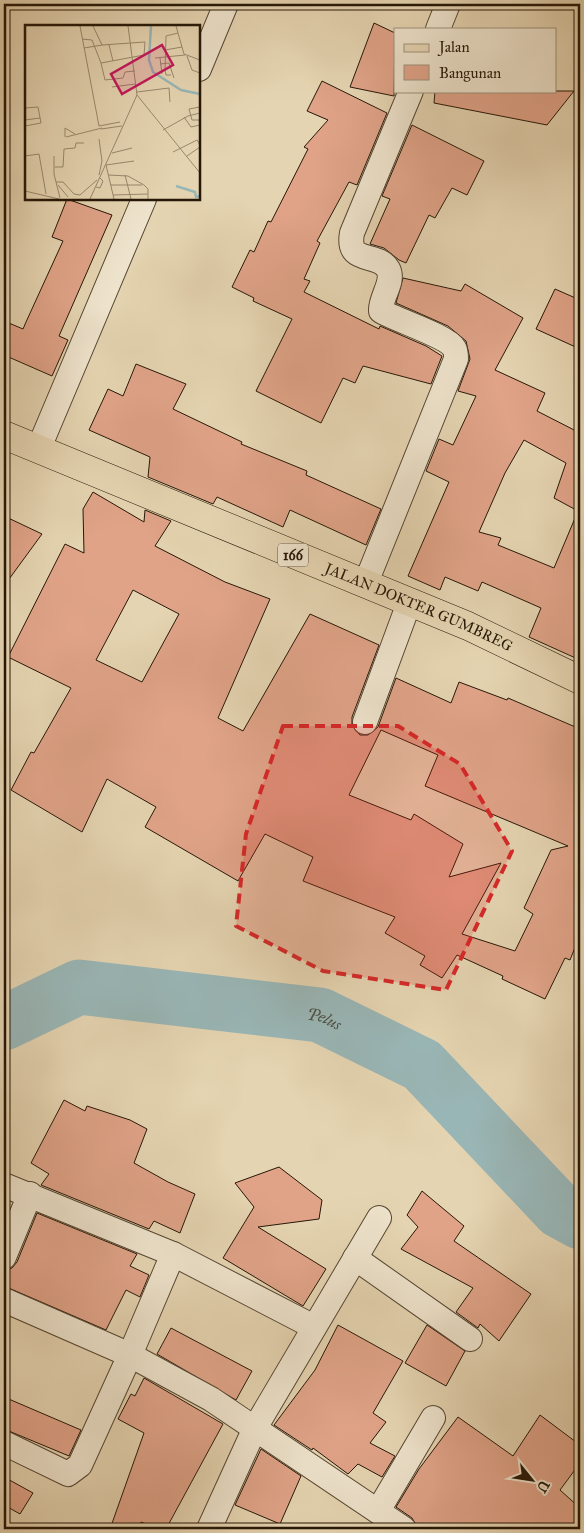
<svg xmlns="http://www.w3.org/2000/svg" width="584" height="1533" font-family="'IM FELL Great Primer',serif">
  <rect width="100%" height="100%" fill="#e5d4b1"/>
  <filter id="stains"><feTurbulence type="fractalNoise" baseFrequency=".004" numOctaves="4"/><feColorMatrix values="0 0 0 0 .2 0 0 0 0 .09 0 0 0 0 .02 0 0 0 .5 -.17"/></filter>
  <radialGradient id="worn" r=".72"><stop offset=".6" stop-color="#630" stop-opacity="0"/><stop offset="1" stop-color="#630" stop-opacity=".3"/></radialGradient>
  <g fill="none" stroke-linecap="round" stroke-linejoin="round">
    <path stroke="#99b6b6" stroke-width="55" id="s1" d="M4,1023L79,987L320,1015L422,1065L560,1211L580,1222"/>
  </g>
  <g fill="#e0a388" stroke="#261707" fill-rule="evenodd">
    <polygon points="374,23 395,33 394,96 350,87"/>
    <polygon points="322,81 387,113 357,185 349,182 317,241 320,243 304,279 310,281 304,292 379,329 380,326 426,346 442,356 431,384 363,366 355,383 343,378 321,423 256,391 292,319 253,301 254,298 232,287 250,250 254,252 268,221 271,222 308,149 304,147 328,120 307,111"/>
    <polygon points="435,91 574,91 547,125 434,103"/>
    <polygon points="412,125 484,161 467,195 452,188 435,218 429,215 406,263 399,260 384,248 370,244 390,199 382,196"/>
    <polygon points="67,199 112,215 59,336 68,340 52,376 4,355 4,321 23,329 26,322 63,241 52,237"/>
    <path d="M403,278L461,291L465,284L523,318L495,370L545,393L537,411L580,433V660L529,637L541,608L482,582L478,591L445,577L440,590L408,576L449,482L426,471L439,439L453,445L476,396L458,391L470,359L466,341L448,326L396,303ZM524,440L566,463L554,498L578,511L554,568L498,545L501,538L479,532L505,473Z"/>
    <polygon points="555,289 580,300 580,349 536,329"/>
    <polygon points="136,364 186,384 173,409 242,442 241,444 307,471 306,475 381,509 366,545 290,510 283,527 217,497 213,504 148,477 150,457 89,430 108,389 123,396"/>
    <path d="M93,492L144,522L145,510L171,521L155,546L225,582L270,599L218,718L243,731L310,614L379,645L352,717V725L360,735H368L378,727L396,678L451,703L459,682L507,700L508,698L580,729V935L570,960L565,958L545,999L502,979L503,976L457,955L442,978L420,965L425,956L385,933L395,917L303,881L313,857L265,834L238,881L145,827L156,807L107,779L82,832L11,790L31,752L34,753L71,688L8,657L65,544L84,553L83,509ZM133,590L179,614L142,682L96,660ZM381,730L438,755L425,786L568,846L551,850L524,908L533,914L515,951L462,934L501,863L449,877L463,844L414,814L411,820L349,795Z"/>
    <polygon points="4,516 42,534 4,586"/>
    <polygon points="64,1100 85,1111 87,1106 130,1120 147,1129 134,1163 168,1182 195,1194 180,1233 154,1221 149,1229 41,1185 49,1174 31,1163"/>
    <polygon points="279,1167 322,1200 319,1219 258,1227 326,1269 303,1306 223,1258 254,1207 235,1183"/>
    <polygon points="422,1191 464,1226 454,1241 531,1294 499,1341 480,1324 478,1328 456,1312 473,1288 401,1249 418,1227 407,1215"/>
    <polygon points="37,1213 137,1254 130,1266 149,1275 140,1297 126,1290 106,1330 4,1286 4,1270 12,1268 17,1262"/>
    <polygon points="338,1325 403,1361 373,1413 386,1422 370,1443 395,1456 382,1477 358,1464 348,1474 313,1448 312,1450 274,1425 315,1370"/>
    <polygon points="427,1325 465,1351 446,1386 405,1363"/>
    <polygon points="171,1328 252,1371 236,1400 157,1354"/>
    <polygon points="144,1378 223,1424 166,1529 159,1529 141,1522 138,1529 110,1529 144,1433 118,1419 131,1394 135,1396"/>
    <polygon points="4,1397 81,1430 69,1456 4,1429"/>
    <polygon points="540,1415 580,1445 580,1463 560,1490 580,1508 580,1529 418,1529 412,1518 396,1507 419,1469 458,1417 513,1456"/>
    <polygon points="261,1449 301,1476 280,1524 235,1505"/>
    <polygon points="4,1477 33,1493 20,1514 4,1505"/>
  </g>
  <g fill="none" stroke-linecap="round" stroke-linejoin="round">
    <g stroke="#564632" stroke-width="26">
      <g id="minor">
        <polyline points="438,29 448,4"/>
        <polyline points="199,69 226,4"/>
        <polyline points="38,450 144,199"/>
        <path d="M365,585L456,359C456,356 456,350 454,348C447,336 396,320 381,311C380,297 395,282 388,269C378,251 346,266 352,233L411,91"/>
        <polyline points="365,722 409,603"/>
        <polyline points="4,1185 173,1254 314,1327"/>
        <polyline points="4,1257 30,1194"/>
        <polyline points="355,1258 470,1339"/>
        <polyline points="4,1300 130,1355 211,1399 404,1529"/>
        <polyline points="4,1443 68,1474 80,1465 130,1355 173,1254"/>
        <polyline points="378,1511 433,1418"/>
        <polyline points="209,1529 255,1428 379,1218"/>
      </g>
    </g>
    <g stroke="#261707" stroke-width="29">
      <g id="primary">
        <path id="s2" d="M4,435L468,626L580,680"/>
      </g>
    </g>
    <use href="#minor" stroke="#eee3cc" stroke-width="24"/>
    <use href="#primary" stroke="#e5d4b1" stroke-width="28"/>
  </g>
  <path fill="#d62828" fill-opacity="0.2" stroke="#d62828" stroke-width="4" stroke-dasharray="10 6" stroke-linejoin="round" d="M283,726H398L460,764L512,851L446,990L323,971L236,926L246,834Z"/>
  <g text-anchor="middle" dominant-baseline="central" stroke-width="4" stroke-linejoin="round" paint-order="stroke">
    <rect fill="#eee3cc" stroke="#625442" stroke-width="1" x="278" y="543.5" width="30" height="23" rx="4"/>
    <g font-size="14" font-weight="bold" fill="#261707">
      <text x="293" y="555">166</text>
    </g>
    <g font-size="15" fill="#261707" stroke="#eee3cc">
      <text stroke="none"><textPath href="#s2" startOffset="449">JALAN DOKTER GUMBREG</textPath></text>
    </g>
    <g font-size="16" font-style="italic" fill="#4e4f44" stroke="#eee3cc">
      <text stroke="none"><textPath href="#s1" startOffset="331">Pelus</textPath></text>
    </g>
  </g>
  <g transform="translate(25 25)">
    <rect width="175" height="175" fill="#e5d4b1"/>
    <path fill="none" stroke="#99b6b6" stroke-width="2.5" d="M126,1L124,35L128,47L156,65L175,69M151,161L170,167L171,172L175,171"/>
    <path fill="none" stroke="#99886d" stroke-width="1" d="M55,1L74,101L95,97M151,1L159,29L175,35M57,14L67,15L76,38L119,30L120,17L77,20L68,1M84,20L88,36M59,23L77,20M140,25L157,22M162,31L167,45L175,48M130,33L160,30M135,33L137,49M76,38L80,55L98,53L100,47L110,46M135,39L144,38L149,53M146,50H141L140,45L141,11L153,8M87,62L110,59M112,67L144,63L145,77M112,70L175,148M175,82L164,84L167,95H175M0,83L13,82L16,98L0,101M159,92L166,102L175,100L174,95M0,95L15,93M76,104L97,101M138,105L163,91L175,88M40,112V103L50,109M41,112L77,103M74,114L77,136L74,150M148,127L172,115L175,120M87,128L107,123M0,131L14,129L21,169M29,131V149L35,173M162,131L175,122M81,140L89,174M81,140L109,136M30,142H38L39,124L50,123L51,118H59M83,150L103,151L119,160L123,164V174M100,150L106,174M31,157H38L49,169L55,170L72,155M33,160L43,172M86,160H117M71,162L75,163L78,156L75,153M0,166L34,174M88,170L123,169M65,174L112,70L103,1"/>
    <path fill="#c2185b" fill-opacity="0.15" stroke="#c2185b" stroke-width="2.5" d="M137,20L148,40L97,69L86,49Z"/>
    <rect width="175" height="175" fill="none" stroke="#261707" stroke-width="2.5"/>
  </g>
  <rect width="584" height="1533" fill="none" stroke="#e5d4b1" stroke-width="20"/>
  <rect x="5" y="5" width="574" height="1523" fill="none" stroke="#261707" stroke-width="2.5"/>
  <rect x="10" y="10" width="564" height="1513" fill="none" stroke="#261707"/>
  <rect x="394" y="28" width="162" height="65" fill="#eee3cc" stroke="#9e917d"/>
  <rect x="404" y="44" width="25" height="8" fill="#e5d4b1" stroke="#9e917d"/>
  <text x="439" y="52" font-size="15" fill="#261707">Jalan</text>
  <rect x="404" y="65" width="25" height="15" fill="#e0a388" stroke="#9e917d"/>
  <text x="439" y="78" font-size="15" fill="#261707">Bangunan</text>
  <g transform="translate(532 1480) rotate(120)" stroke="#eee3cc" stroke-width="4" paint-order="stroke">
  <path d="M0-4L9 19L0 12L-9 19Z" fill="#261707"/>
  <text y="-8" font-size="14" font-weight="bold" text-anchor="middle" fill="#261707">U</text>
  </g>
  <rect width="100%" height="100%" filter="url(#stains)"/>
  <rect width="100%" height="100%" fill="url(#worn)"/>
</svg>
